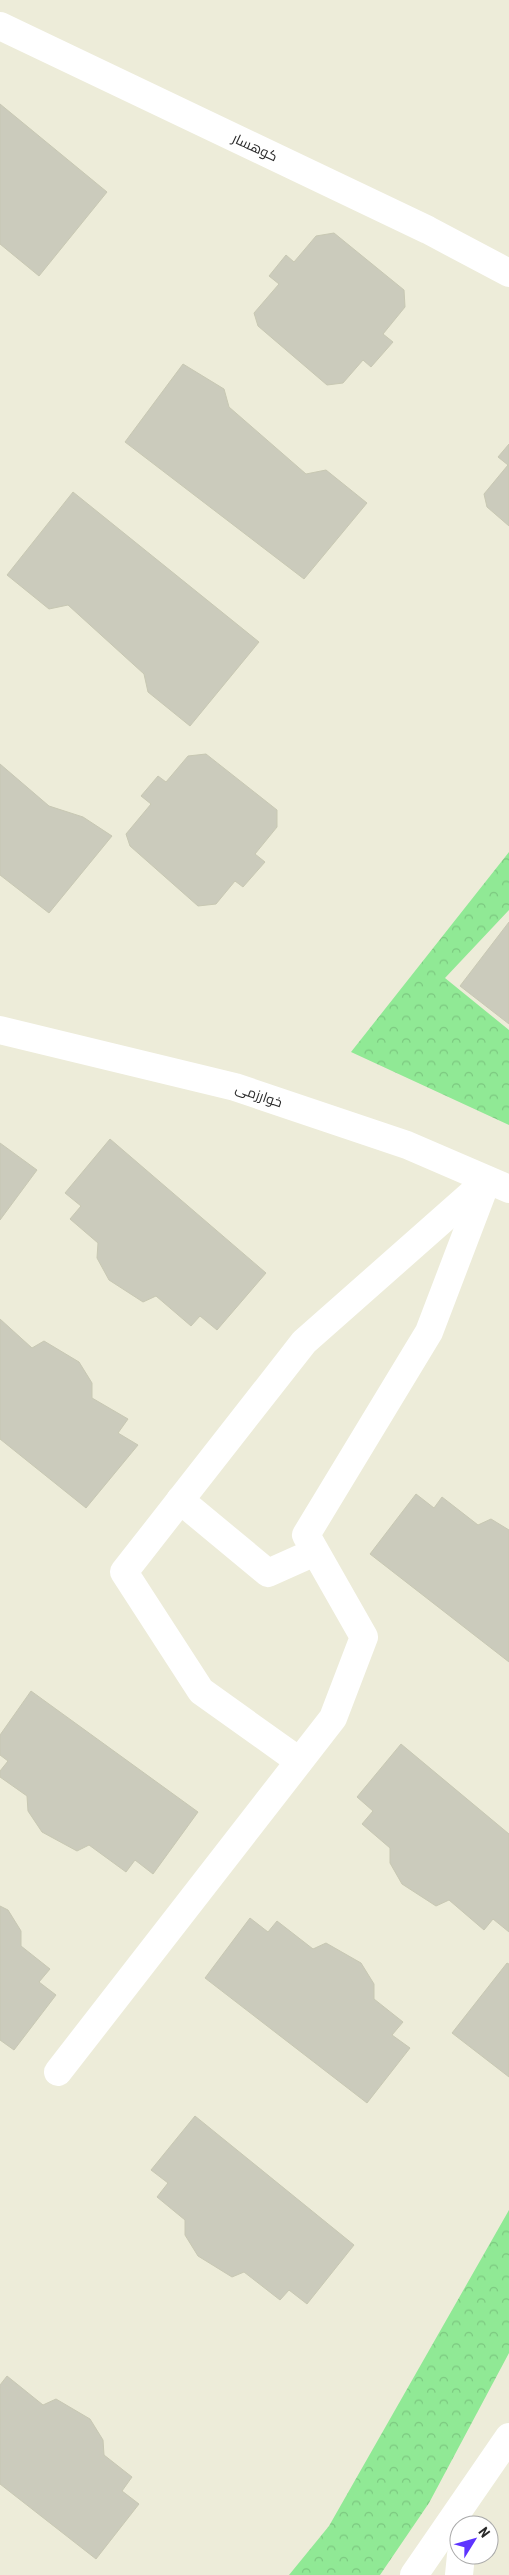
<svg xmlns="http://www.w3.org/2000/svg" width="509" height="2575" font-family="'Roboto Condensed',Cairo,sans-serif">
  <defs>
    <pattern id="forest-crowns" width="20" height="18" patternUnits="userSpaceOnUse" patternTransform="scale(1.25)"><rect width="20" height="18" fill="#90e995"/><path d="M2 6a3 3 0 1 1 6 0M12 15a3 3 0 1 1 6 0" fill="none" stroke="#7cc880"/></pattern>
  </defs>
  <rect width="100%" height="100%" fill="#edecd9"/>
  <g fill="url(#forest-crowns)">
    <polygon points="509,852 509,910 445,978 509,1030 509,1125 351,1052"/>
    <polygon points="509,2210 509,2353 429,2503 380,2575 289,2575 329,2526"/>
  </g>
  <g fill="#cbcbbc" stroke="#c8c8b3">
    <polygon points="0,104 107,192 39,276 0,244"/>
    <polygon points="334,233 404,290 405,307 383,334 393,342 371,367 363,360 343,383 327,385 258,326 254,313 279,284 269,276 286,255 294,262 316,236"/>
    <polygon points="183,364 224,389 229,407 306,474 326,470 367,503 304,579 125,442"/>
    <polygon points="509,444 509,526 487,507 484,494 508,465 498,457"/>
    <polygon points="73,492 259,642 190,726 148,692 144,674 68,605 49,609 7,575"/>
    <polygon points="206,754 277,810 277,827 255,854 265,862 243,887 235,881 216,904 198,906 130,846 126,834 151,804 141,796 158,776 166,782 188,756"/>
    <polygon points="0,764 49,806 83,817 112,836 49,913 0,875"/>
    <polygon points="509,922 509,1024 460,986"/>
    <polygon points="110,1139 266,1273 217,1330 200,1316 191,1326 156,1296 143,1302 109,1280 97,1258 98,1243 70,1219 81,1206 65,1193"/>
    <polygon points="0,1143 37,1170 0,1220"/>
    <polygon points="0,1319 32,1348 44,1341 79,1362 92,1383 92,1398 128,1419 118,1433 138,1445 86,1508 0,1439"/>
    <polygon points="416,1494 434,1508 442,1497 478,1525 491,1519 509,1530 509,1662 370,1554"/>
    <polygon points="31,1691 198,1812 153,1874 135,1860 126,1872 89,1845 77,1851 42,1832 28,1811 27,1796 0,1777 0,1771 8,1761 0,1755 0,1735"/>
    <polygon points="401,1744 509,1834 509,1932 493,1919 484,1930 449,1900 436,1906 402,1884 390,1863 390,1848 362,1824 373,1811 357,1797"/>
    <polygon points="0,1906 8,1910 21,1931 21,1946 50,1969 39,1982 56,1995 14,2050 0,2040"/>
    <polygon points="250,1918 268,1932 277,1921 313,1949 326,1943 361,1963 374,1984 374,1999 403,2022 392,2035 410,2048 367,2103 205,1978"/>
    <polygon points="507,1963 509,1964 509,2077 452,2033"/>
    <polygon points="195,2116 354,2245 307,2304 289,2290 280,2300 244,2272 232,2277 198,2256 185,2235 185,2220 157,2197 168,2183 151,2170"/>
    <polygon points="7,2376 43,2405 56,2399 90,2419 103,2440 104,2455 132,2477 122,2491 139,2504 96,2559 0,2484 0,2385"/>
  </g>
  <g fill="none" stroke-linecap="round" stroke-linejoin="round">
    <g stroke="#fff" stroke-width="28">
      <polyline points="180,1500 268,1573 315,1552"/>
      <polyline points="299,1761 201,1691 124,1572 304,1342 484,1183"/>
      <polyline points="58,2072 333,1718 364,1637 306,1535 429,1332 487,1180"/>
    </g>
    <g stroke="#fff" stroke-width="28">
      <polyline points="0,26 428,230 509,273"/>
      <polyline points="0,1030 235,1087 407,1145 509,1189"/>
      <polyline points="414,2575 509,2437"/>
      <polyline points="459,2575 461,2555"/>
    </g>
  </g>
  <g text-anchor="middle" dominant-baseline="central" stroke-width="5" stroke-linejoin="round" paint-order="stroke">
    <g font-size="14" fill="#292929" stroke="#fff">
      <text transform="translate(255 147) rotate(25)">کوهسار</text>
      <text transform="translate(259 1095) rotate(19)">خوارزمی</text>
    </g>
  </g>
  <g transform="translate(474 2540) rotate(53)"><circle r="24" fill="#ffffff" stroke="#a9a9a9"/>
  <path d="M0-4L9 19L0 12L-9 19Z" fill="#5e34ff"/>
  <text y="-8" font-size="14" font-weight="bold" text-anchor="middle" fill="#292929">N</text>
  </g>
</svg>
